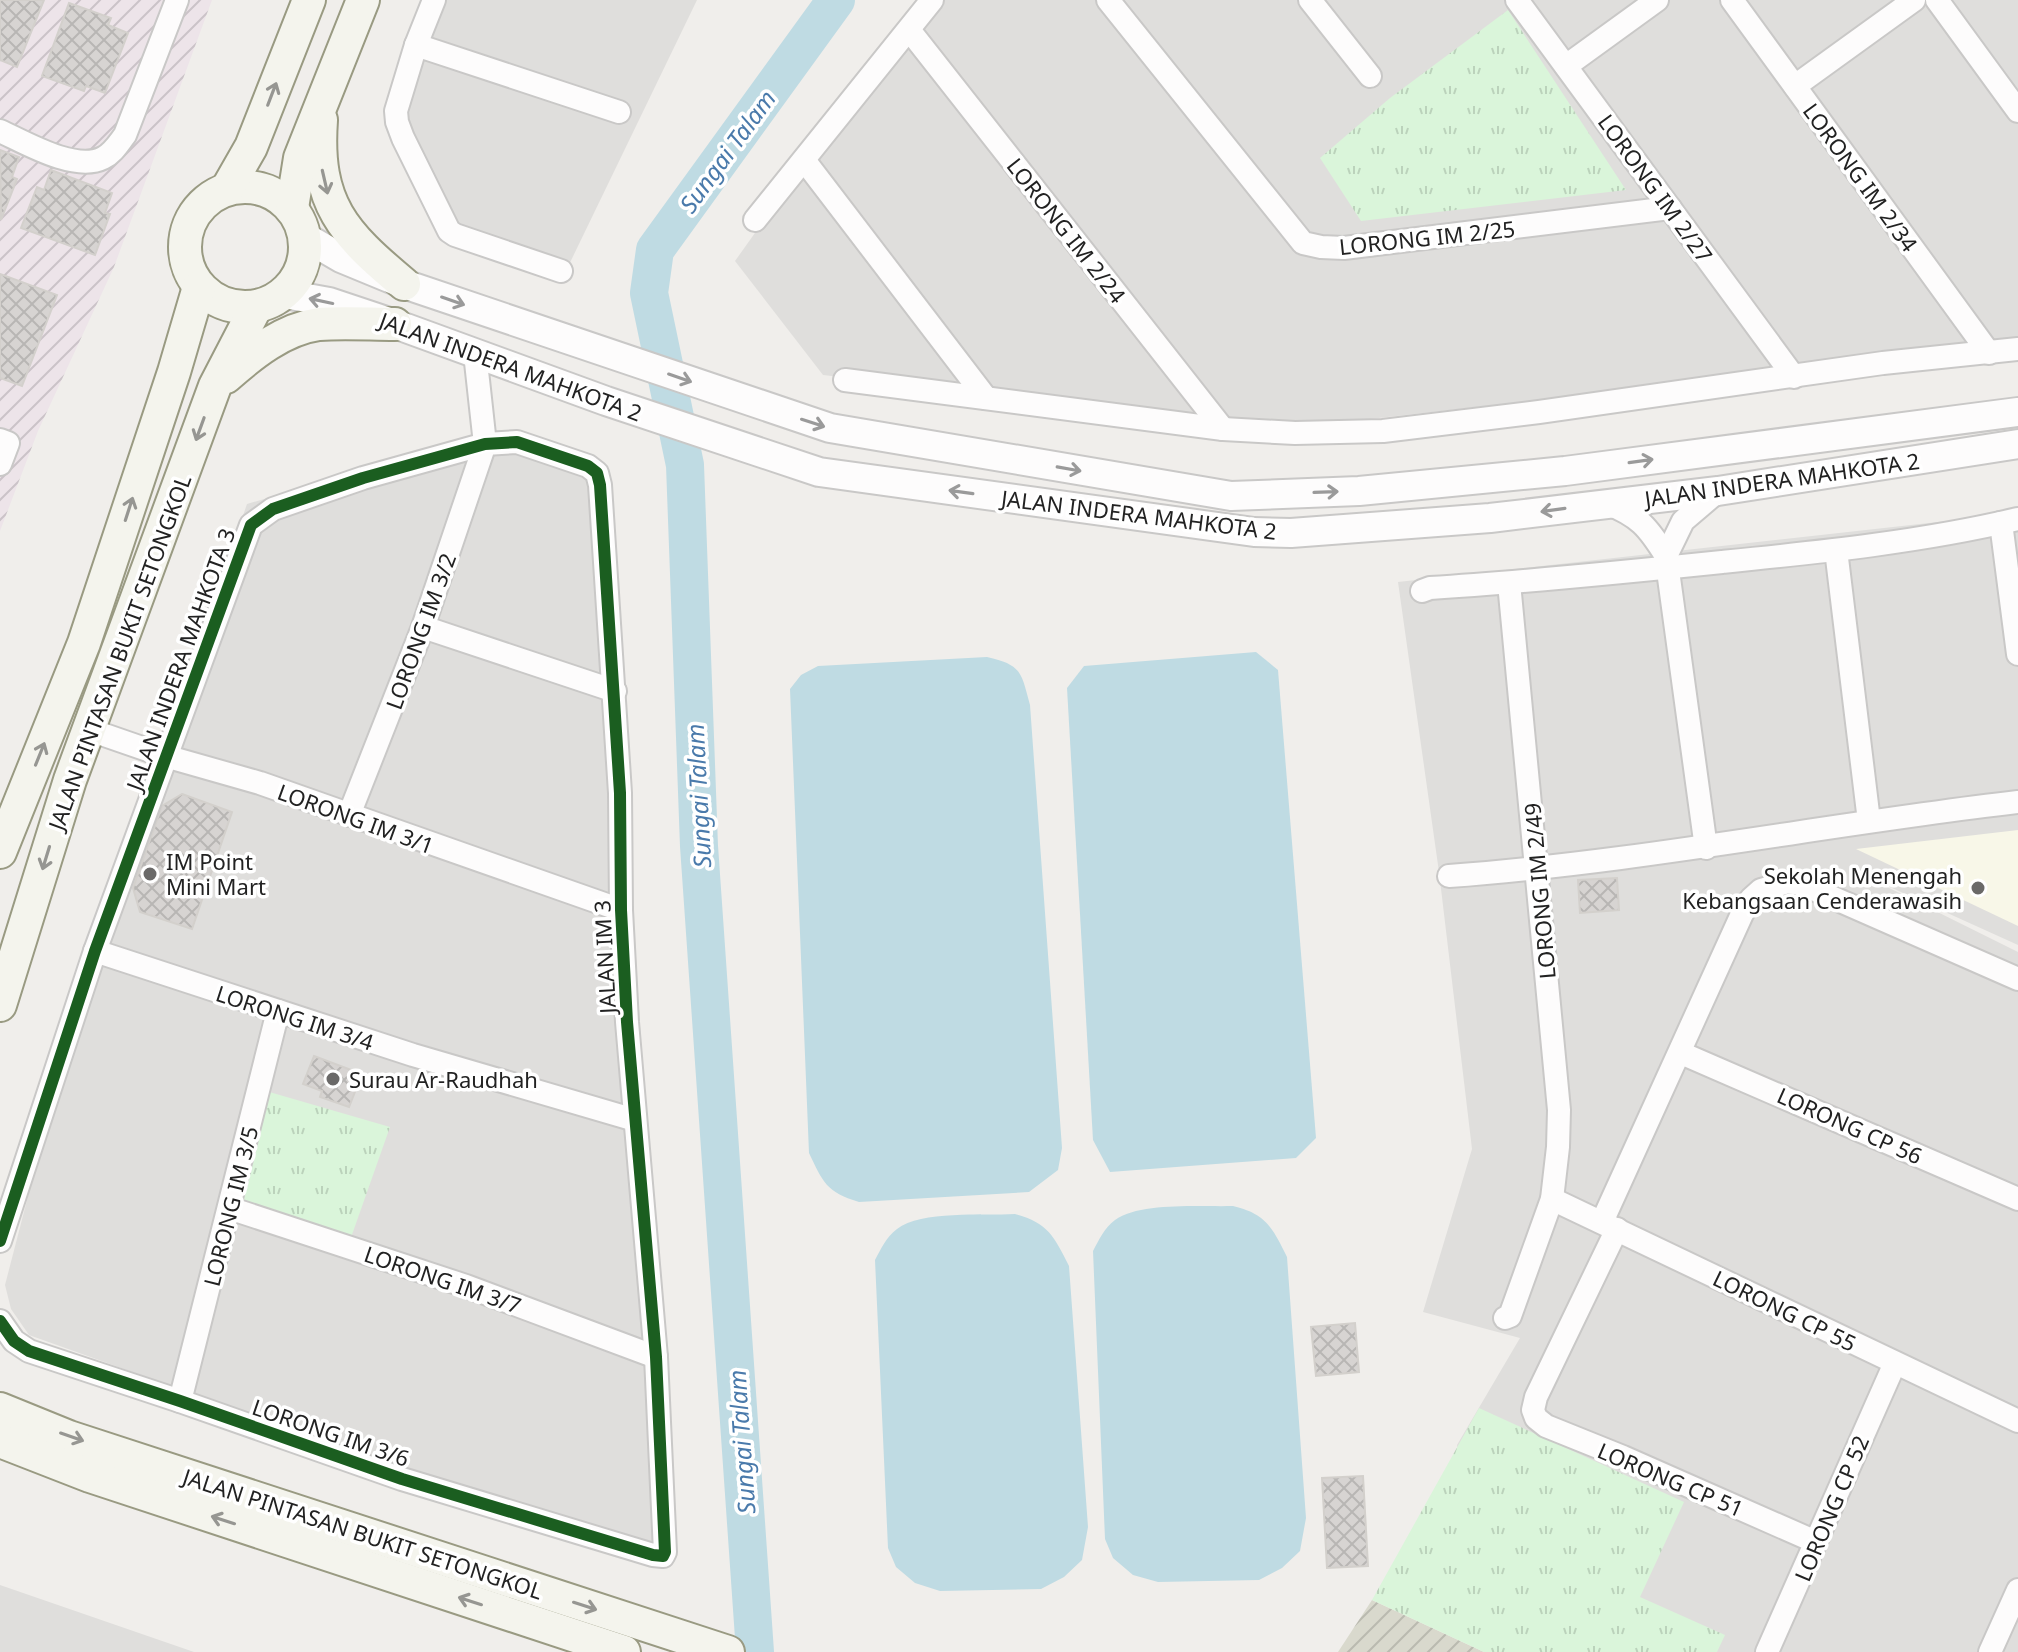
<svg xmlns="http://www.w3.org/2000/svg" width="2018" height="1652" font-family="'Noto Sans',sans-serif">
  <defs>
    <pattern id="industrial-furrows" width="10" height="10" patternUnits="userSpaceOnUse" patternTransform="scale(2)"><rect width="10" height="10" fill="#ede4e9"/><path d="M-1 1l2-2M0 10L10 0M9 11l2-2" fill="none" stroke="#cbc3c8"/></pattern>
    <pattern id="construction-furrows" width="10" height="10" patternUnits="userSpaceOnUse" patternTransform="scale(2)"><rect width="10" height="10" fill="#d9d9cd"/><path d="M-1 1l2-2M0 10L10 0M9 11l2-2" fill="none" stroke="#babab0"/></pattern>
    <pattern id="park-tufts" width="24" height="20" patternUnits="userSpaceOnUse" patternTransform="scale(2)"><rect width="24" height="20" fill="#daf5da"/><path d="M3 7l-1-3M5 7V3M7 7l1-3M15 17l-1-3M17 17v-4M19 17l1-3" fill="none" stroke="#bbd2bb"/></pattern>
    <pattern id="building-cross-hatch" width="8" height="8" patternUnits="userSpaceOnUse" patternTransform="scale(2)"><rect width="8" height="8" fill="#d7d4d2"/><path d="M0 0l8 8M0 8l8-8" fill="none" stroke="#b8b6b4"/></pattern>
  </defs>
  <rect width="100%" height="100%" fill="#f0eeeb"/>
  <g fill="#dfdedc">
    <polygon points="439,0 697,0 564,275 452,236 402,106"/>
    <polygon points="921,0 2018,0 2018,339 1788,372 1289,428 823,375 735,261"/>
    <polygon points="490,433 607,470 672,1565 29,1335 11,1309 5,1285 93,946 247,504"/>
    <polygon points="2018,510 2018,945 1859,873 2018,952 2018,1652 1484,1652 1457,1445 1520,1338 1423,1312 1472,1149 1439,872 1398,582 2001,515"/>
    <polygon points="0,1585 194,1652 0,1652"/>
  </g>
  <polygon fill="url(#industrial-furrows)" points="0,0 212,0 114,267 38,431 0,531"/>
  <polygon fill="#f8f7e8" points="2018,830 2018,926 1856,849"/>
  <polygon fill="url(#construction-furrows)" points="1372,1600 1484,1652 1338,1652"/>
  <g fill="url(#park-tufts)">
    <polygon points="1508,10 1626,190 1361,221 1320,158 1390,98"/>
    <polygon points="259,1089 390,1127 348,1246 229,1208"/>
    <polygon points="1479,1408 1684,1502 1640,1597 1725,1635 1717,1652 1484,1652 1372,1600"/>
  </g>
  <g fill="#bfdbe3">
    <polygon points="1256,652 1278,670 1316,1138 1296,1158 1110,1172 1093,1140 1067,688 1084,666"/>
    <path d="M987,657C1022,665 1021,672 1030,705L1062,1148L1058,1170L1029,1192L859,1202C826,1192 823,1182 809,1153L790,689L801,675L818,666Z"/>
    <path d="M1233,1206C1266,1214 1272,1227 1287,1257L1306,1518L1300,1551L1282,1568L1259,1580L1158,1582L1133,1575L1113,1558L1105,1539L1093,1251C1099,1240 1104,1228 1115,1220C1140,1202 1201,1207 1233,1206Z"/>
    <path d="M1015,1214C1048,1223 1054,1236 1069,1266L1088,1527L1082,1560L1064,1577L1041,1589L940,1591L915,1583L896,1567L888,1548L875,1260C881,1249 886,1237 897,1229C921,1210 983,1216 1015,1214Z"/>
  </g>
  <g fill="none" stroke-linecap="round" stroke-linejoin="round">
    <polyline stroke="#bfdbe3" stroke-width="38" points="755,1652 699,846 685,465 649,293 655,250 836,0"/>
  </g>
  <g fill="url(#building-cross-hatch)" stroke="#d3d0cc" stroke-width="2">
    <polygon points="0,0 44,0 17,67 0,60"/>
    <polygon points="69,3 111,18 108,25 128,33 105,93 86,86 84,91 42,76"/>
    <polygon points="0,150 19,157 12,177 17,179 1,220"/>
    <polygon points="51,170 112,193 105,213 110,214 95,255 21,228 37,187 44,190"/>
    <polygon points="0,274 57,295 22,386 0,378"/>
    <polygon points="182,794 232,812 192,929 140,912 133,888 162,806"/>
    <polygon points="1617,878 1619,910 1580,913 1578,880"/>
    <polygon points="314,1056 362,1074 349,1107 320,1097 322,1091 303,1084"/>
    <polygon points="1355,1323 1359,1372 1316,1376 1311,1327"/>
    <polygon points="1363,1476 1368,1566 1327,1568 1322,1478"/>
  </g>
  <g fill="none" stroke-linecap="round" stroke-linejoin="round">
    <g stroke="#c9c8c7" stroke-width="26">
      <g id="minor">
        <polyline points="434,0 416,45 396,111 397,122 403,138 449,231 455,235 561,271"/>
        <polyline points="1108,0 1303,243 1321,247 1344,248 1670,208"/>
        <polyline points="1310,0 1370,76"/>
        <polyline points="1517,0 1794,377"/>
        <polyline points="1732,0 1989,353"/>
        <polyline points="1937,0 2018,111"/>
        <polyline points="910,31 1223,429"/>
        <polyline points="416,45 619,112"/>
        <polyline points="1566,66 1657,0"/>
        <polyline points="1795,86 1914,0"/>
        <path d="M0,131C26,143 75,172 103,158C113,153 118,144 125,135L177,0"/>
        <polyline points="804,160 986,398"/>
        <polyline points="755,220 932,0"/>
        <polyline points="845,380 1223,429 1295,433 1383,431 1539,412 1883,363 2018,349"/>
        <polyline points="0,440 8,443 0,464"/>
        <path d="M1606,503C1639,516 1648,527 1666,556"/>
        <polyline points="2001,523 2018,654"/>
        <polyline points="1836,550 1869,821"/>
        <path d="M1422,591L1430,588C1528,582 1625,572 1722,562C1821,552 1921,542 2018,519"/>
        <polyline points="423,627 615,691"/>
        <polyline points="90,730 165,756 260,783 621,910"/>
        <polyline points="349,815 423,627 485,444 475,353"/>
        <polyline points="1706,848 1666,556 1683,521 1718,491"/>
        <path d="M1449,876C1640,862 1828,824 2018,802"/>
        <polyline points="95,951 413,1055 635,1120"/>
        <polyline points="1681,1053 2018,1199"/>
        <polyline points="1552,1199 2018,1421"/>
        <polyline points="229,1208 466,1286 656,1357"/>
        <polyline points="1602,1222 1742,914 1751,899 1761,890 1788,882 1804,885 2018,979"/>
        <polyline points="1617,1229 1536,1397 1533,1410 1536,1418 1546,1426 1623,1457 1816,1542"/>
        <polyline points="0,1241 95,951 251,525 273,509 363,478 485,444 517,442 588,466 597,473 600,485 620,793 621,910 627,1022 656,1357 665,1552 663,1556 653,1555 402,1479 180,1401 29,1351 14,1341 0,1321"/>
        <polyline points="1505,1318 1510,1316 1552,1199 1558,1147 1559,1110 1509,583"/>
        <polyline points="180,1401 278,1011"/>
        <polyline points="1767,1652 1895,1363"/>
        <polyline points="1990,1652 2018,1590"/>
      </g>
    </g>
    <g stroke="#c9c8c7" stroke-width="32">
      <g id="tertiary">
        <polyline points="305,237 341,258 404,284 830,428 1231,496 1359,491 1565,471 2018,412"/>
        <polyline points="285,294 329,302 395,324 606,401 819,472 1254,532 1291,533 1490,518 1718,491 2018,444"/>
      </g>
    </g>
    <g stroke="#999a82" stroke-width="36">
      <g id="secondary">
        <path d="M321,120C315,204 343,233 404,284"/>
        <circle cx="245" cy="247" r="60"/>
        <polyline points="227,189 251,147 309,0"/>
        <polyline points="292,208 300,158 363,0"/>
        <path d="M226,377C252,354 283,329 319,324C344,322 370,324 395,324"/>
        <polyline points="0,852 84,643 174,372 199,287"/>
        <polyline points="0,1005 70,780 215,386 256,307"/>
        <polyline points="0,1409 69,1437 728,1652"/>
        <polyline points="0,1441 90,1476 624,1652"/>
      </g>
    </g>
    <use href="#minor" stroke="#fdfcfc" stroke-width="22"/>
    <use href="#tertiary" stroke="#fdfcfc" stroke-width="28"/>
    <use href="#secondary" stroke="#f4f4ed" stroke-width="32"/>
    <g stroke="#fff" stroke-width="17">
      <polyline id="cycleway" points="0,1241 95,951 251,525 273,509 363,478 485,444 517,442 588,466 597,473 600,485 620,793 621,910 627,1022 656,1357 665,1552 663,1556 653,1555 402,1479 180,1401 29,1351 14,1341 0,1321"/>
    </g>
    <use href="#cycleway" stroke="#1b5e20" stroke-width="12"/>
  </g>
  <defs><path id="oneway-shaft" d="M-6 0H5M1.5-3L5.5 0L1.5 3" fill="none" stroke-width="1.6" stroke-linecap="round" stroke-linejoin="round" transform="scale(2)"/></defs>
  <g stroke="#969692">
    <use href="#oneway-shaft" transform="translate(272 94) rotate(-69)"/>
    <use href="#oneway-shaft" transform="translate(325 182) rotate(77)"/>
    <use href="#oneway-shaft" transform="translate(200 429) rotate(110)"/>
    <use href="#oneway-shaft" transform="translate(129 509) rotate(-72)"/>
    <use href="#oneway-shaft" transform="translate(40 754) rotate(-68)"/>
    <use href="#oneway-shaft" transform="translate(46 858) rotate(107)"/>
    <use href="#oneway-shaft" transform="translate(72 1437) rotate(19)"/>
    <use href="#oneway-shaft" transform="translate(223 1520) rotate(-162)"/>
    <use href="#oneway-shaft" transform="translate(470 1601) rotate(-162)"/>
    <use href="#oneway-shaft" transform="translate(585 1606) rotate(18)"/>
  </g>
  <g stroke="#9a9a9a">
    <use href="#oneway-shaft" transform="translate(321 301) rotate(-168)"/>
    <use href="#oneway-shaft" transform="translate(453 301) rotate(19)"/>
    <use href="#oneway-shaft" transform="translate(680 378) rotate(19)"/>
    <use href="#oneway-shaft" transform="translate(813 423) rotate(18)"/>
    <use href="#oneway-shaft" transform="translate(1641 461) rotate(-8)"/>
    <use href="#oneway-shaft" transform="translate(1069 469) rotate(10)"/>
    <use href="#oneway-shaft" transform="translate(961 492) rotate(-172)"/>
    <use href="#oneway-shaft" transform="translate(1326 492) rotate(-2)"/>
    <use href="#oneway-shaft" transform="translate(1553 510) rotate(172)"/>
  </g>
  <g fill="#6a6968" stroke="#fff" stroke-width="3">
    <circle cx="150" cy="874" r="8"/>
    <circle cx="1978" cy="888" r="8"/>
    <circle cx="333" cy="1079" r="8"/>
  </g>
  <g text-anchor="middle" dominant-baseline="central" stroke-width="7" stroke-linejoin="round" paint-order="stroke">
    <g font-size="22" fill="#222" stroke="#fff">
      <text transform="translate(1861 177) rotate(54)">LORONG IM 2/34</text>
      <text transform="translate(1656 188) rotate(54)">LORONG IM 2/27</text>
      <text transform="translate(1067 230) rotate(52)">LORONG IM 2/24</text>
      <text transform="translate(1427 237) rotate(-6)">LORONG IM 2/25</text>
      <text transform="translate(511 366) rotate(20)">JALAN INDERA MAHKOTA 2</text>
      <text transform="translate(1782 479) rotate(-8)">JALAN INDERA MAHKOTA 2</text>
      <text transform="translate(1139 514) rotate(7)">JALAN INDERA MAHKOTA 2</text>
      <text transform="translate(420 631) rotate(-70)">LORONG IM 3/2</text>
      <text transform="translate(119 652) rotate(-70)">JALAN PINTASAN BUKIT SETONGKOL</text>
      <text transform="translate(180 659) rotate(-70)">JALAN INDERA MAHKOTA 3</text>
      <text transform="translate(356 818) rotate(20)">LORONG IM 3/1</text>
      <text transform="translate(1539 891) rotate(-95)">LORONG IM 2/49</text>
      <text transform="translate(604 957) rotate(-93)">JALAN IM 3</text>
      <text transform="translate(295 1017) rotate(18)">LORONG IM 3/4</text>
      <text transform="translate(1850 1125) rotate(24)">LORONG CP 56</text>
      <text transform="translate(230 1206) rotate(-76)">LORONG IM 3/5</text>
      <text transform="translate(443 1279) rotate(19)">LORONG IM 3/7</text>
      <text transform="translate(1785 1310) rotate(26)">LORONG CP 55</text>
      <text transform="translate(331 1432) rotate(19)">LORONG IM 3/6</text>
      <text transform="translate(1671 1479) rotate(23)">LORONG CP 51</text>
      <text transform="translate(1831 1508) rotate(-67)">LORONG CP 52</text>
      <text transform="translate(363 1533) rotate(18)">JALAN PINTASAN BUKIT SETONGKOL</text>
    </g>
    <g font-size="22" fill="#222" stroke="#fff" text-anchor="start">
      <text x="166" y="861">IM Point<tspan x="166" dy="25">Mini Mart</tspan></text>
      <text x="1962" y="875" text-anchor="end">Sekolah Menengah<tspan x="1962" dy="25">Kebangsaan Cenderawasih</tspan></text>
      <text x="349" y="1079">Surau Ar-Raudhah</text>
    </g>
    <g font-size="24" font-style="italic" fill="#4a7aab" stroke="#fff">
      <text transform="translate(727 151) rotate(-54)">Sungai Talam</text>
      <text transform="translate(698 796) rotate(-93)">Sungai Talam</text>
      <text transform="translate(741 1442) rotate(-94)">Sungai Talam</text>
    </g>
  </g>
</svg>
